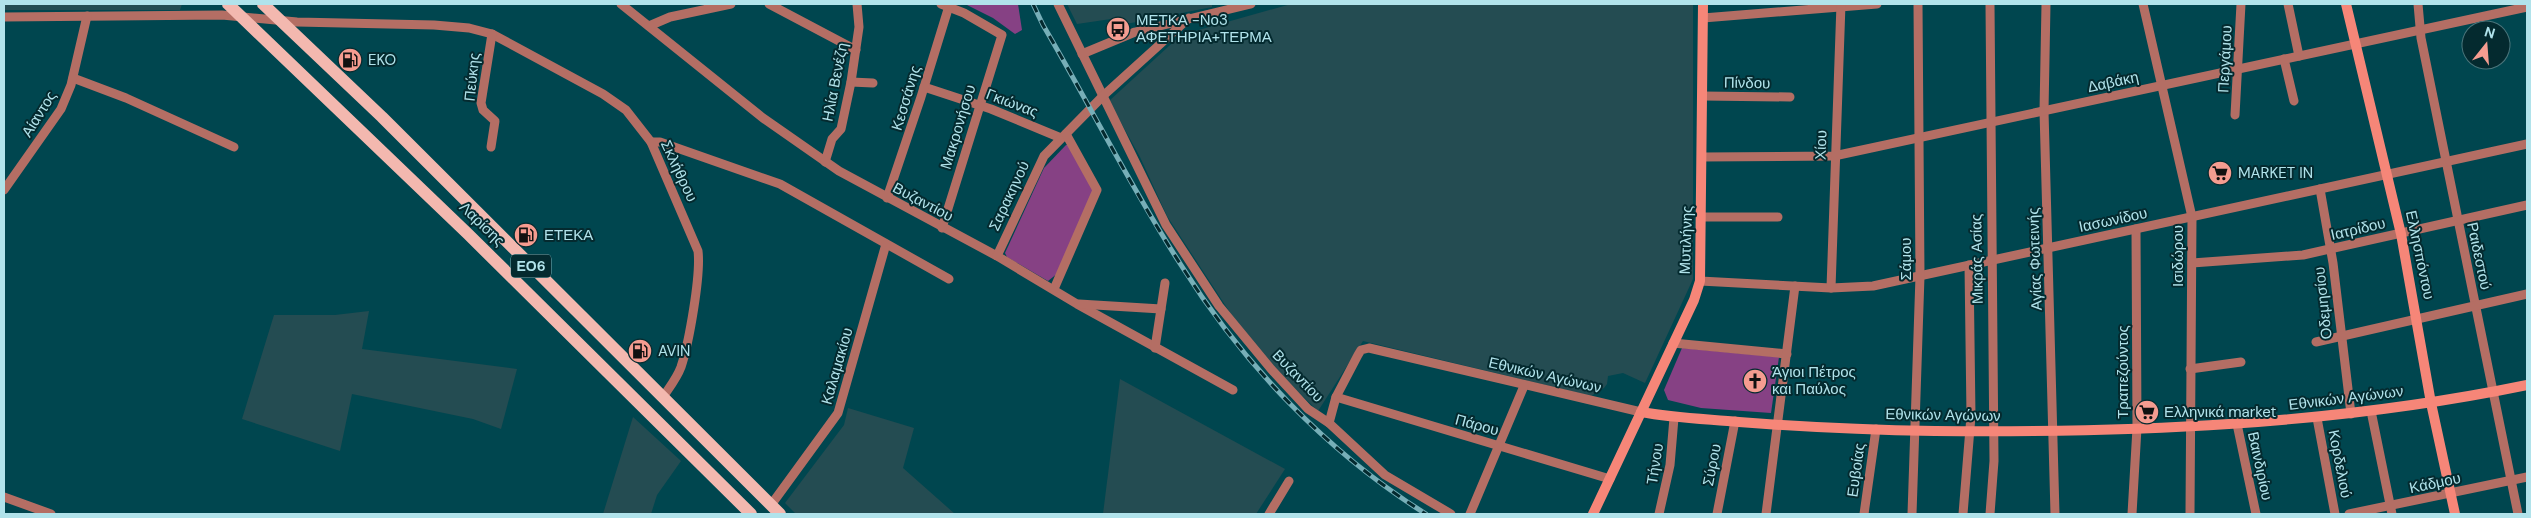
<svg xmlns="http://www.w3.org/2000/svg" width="2531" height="518" font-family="'DM Sans',sans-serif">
  <rect width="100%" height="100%" fill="#00464f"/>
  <g fill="#244c52">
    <polygon points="4,4 182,4 180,10 4,10"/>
    <polygon points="1067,4 1212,4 1212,7 1121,25 1111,19 1077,24"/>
    <polygon points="1291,4 1693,4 1693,279 1645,383 1623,373 1608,376 1607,384 1604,388 1591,396 1363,341 1318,411 1277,371 1231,314 1167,216 1140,157 1109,101 1181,35"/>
    <polygon points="369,311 362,349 517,369 501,429 473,419 352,394 340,451 242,419 274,315 335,315"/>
    <polygon points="1120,379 1285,469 1256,514 1103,514"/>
    <polygon points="848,408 914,428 903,468 955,514 796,514 785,503 844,425"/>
    <polygon points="633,417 681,461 657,495 651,514 603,514"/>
  </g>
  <g fill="#864184">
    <polygon points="965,4 1018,4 1022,30 1015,34 993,18"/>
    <polygon points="1066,145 1068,145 1094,190 1058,273 1048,281 1007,257 1005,253 1044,168"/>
    <polygon points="1682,348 1779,357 1771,413 1701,408 1668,400 1664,390"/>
  </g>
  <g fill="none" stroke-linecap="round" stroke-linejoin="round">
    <g stroke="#b46e64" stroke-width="9">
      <polyline points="621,4 763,118 839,171 997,256 1077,304 1233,390"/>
      <polyline points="769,4 856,50"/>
      <polyline points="941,4 964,13 1002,35 942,228"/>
      <polyline points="1058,4 1166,225 1219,306 1271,369 1308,409 1329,423 1385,475 1451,514"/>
      <polyline points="1990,4 1994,461 1990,514"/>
      <polyline points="2046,4 2044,111 2055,514"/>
      <polyline points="2143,4 2192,217 2190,514"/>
      <polyline points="2288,4 2299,56"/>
      <polyline points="2418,4 2421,38 2518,514"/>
      <path d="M4,17L222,15L297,22L434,25L469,28L492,34L603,94L626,110L651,142L698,251C701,275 689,343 681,367C677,378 669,388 663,397"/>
      <polyline points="1703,18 1877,4"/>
      <polyline points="649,26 670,17 731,4"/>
      <polyline points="1082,54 1135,32 1251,4"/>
      <polyline points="2284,59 2294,101"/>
      <polyline points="73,78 126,98 234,147"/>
      <polyline points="851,82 873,83"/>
      <polyline points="924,87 991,109 1061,138"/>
      <polyline points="1703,96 1790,97"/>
      <polyline points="2235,115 2241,4"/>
      <polyline points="651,142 660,142 780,184 949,279"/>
      <polyline points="491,147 495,121 483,110 481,103 492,34"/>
      <polyline points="1702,157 1834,156 2527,7"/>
      <polyline points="825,162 832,139 841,129 851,82 859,27 857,4"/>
      <polyline points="2320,189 2333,263 2351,414"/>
      <polyline points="4,190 61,109 71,85 87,16"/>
      <polyline points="887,198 921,97 949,6"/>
      <polyline points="1702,217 1778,217"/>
      <polyline points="997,256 1044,156 1104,95 1189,18"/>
      <polyline points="2192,263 2303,255 2527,205"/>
      <polyline points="1700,281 1831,288 1873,286 2527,144"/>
      <polyline points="1831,288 1841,4"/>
      <polyline points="1054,289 1097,190 1066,134"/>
      <polyline points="1079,304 1161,309"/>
      <polyline points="2316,342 2527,294"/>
      <polyline points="1673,343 1787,354"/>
      <polyline points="1155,348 1165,283"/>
      <polyline points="2190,369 2241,362"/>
      <polyline points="1336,397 1610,479"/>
      <polyline points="2371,411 2392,514"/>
      <polyline points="2317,418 2335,514"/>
      <polyline points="1329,423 1336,397 1358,355 1361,350 1369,348 1641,412"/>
      <polyline points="2237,424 2256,514"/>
      <polyline points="4,497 51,514"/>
      <polyline points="771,505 838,413 886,244"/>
      <polyline points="1269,514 1289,481"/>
      <polyline points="1470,514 1524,386"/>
      <polyline points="1659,514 1670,465 1674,418"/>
      <polyline points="1717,514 1735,421"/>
      <polyline points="1766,514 1795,286"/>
      <polyline points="1864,514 1876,429"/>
      <polyline points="1912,514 1920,276 1918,4"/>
      <polyline points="1963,514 1971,416 1969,265"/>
      <polyline points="2132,514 2137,428 2136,229"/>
      <polyline points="2349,514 2527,477"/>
    </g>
    <g stroke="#f68678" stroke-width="10">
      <polyline points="2346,4 2401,234 2431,403 2455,514"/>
      <path d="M1641,412C1674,418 1706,419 1739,422C1804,427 1870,430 1935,431C2133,433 2333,425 2527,385"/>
      <polyline points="1593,514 1694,300 1700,281 1703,4"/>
    </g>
    <g stroke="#f3b8af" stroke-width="12">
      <polyline points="228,4 468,234 751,514"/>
      <polyline points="263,4 382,117 780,514"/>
    </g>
    <g stroke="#77afb8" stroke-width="5">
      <path id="rail" d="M1033,4L1043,25C1090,105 1131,188 1181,265C1243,364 1327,452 1426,514"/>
    </g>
    <use href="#rail" stroke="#042a2f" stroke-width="3" stroke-dasharray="9" stroke-linecap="butt"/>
  </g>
  <defs>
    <g id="bus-disc" transform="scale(1.25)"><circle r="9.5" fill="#f59c90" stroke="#042a2f"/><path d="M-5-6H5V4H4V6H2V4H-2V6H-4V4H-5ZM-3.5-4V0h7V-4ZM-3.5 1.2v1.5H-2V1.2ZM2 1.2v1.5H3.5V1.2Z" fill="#111"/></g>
    <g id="fuel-disc" transform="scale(1.25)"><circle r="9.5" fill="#f59c90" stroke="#042a2f"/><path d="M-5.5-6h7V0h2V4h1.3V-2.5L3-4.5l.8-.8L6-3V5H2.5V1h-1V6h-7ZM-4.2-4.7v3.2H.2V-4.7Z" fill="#111"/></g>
    <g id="supermarket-disc" transform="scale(1.25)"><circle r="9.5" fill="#f59c90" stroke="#042a2f"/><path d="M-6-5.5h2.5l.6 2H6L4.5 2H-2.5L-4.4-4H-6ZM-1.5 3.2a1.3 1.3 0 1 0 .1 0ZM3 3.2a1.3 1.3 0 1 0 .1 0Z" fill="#111"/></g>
    <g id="church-disc" transform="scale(1.25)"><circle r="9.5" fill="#f59c90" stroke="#042a2f"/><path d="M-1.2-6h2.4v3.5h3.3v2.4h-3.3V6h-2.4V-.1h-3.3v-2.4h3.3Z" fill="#111"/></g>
  </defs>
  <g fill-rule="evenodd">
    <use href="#bus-disc" x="1118" y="29"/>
    <use href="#fuel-disc" x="350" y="60"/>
    <use href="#supermarket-disc" x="2220" y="173"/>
    <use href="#fuel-disc" x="526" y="235"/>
    <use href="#fuel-disc" x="640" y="351"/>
    <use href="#church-disc" x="1755" y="381"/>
    <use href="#supermarket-disc" x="2147" y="412"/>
  </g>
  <g text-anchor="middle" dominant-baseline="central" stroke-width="4" stroke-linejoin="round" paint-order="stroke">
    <rect fill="#042a2f" stroke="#7dacb3" stroke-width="1" x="511" y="254.5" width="40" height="23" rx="4"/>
    <g font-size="14" font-weight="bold" fill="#b1e3eb">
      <text x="531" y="266">ΕΟ6</text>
    </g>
    <g font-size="15" fill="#b1e3eb" stroke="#042a2f" text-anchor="start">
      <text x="1136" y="20">ΜΕΤΚΑ -Νο3<tspan x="1136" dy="17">ΑΦΕΤΗΡΙΑ+ΤΕΡΜΑ</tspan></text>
      <text x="368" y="60">EKO</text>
      <text x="2238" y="173">MARKET IN</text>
      <text x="544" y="235">ΕΤΕΚΑ</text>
      <text x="658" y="351">AVIN</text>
      <text x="1772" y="372">Άγιοι Πέτρος<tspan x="1772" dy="17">και Παύλος</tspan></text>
      <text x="2164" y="412">Ελληνικά market</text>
    </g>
    <g font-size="15" fill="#b1e3eb" stroke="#042a2f">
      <text transform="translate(2225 59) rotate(-87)">Περγάμου</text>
      <text transform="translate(472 77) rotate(-84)">Πεύκης</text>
      <text transform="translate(835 82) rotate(-79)">Ηλία Βενέζη</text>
      <text transform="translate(2113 82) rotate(-12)">Δαβάκη</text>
      <text transform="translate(1747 83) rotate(1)">Πίνδου</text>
      <text transform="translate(906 98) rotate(-73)">Κεσσάνης</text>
      <text transform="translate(1012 103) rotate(21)">Γκιώνας</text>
      <text transform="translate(39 114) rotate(-58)">Αίαντος</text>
      <text transform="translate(958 127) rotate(-73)">Μακρονήσου</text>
      <text transform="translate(1821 145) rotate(-88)">Χίου</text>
      <text transform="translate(679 171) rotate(65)">Σκλήθρου</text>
      <text transform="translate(1009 196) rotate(-65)">Σαρακηνού</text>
      <text transform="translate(923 202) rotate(28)">Βυζαντίου</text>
      <text transform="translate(2113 220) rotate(-12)">Ιασωνίδου</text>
      <text transform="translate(482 224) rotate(44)">Λαρίσης</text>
      <text transform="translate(2358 229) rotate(-13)">Ιατρίδου</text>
      <text transform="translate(1686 240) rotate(-88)">Μυτιλήνης</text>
      <text transform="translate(2420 255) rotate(78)">Ελλησπόντου</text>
      <text transform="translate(2178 256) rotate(-90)">Ισιδώρου</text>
      <text transform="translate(2479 256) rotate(78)">Ραιδεστού</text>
      <text transform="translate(1906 259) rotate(-90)">Σάμου</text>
      <text transform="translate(1977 259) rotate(-91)">Μικράς Ασίας</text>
      <text transform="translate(2035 259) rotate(-92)">Αγίας Φωτεινής</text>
      <text transform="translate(2323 303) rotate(-96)">Οδεμησίου</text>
      <text transform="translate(837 366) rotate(-74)">Καλαμακίου</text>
      <text transform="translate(2123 372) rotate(-90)">Τραπεζούντος</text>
      <text transform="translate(1545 375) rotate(13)">Εθνικών Αγώνων</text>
      <text transform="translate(1298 376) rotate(46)">Βυζαντίου</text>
      <text transform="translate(2346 398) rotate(-7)">Εθνικών Αγώνων</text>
      <text transform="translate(1943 415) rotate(1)">Εθνικών Αγώνων</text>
      <text transform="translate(1477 425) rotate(15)">Πάρου</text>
      <text transform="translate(1655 464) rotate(-81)">Τήνου</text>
      <text transform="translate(2340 464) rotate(79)">Κορδελιού</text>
      <text transform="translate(1712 465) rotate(-79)">Σύρου</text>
      <text transform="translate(2260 466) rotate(78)">Βαινδιρίου</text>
      <text transform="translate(1856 470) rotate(-82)">Ευβοίας</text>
      <text transform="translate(2435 483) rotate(-12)">Κάδμου</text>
    </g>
  </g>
  <rect width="2531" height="518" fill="none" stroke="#b1e3eb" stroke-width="10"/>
  <g transform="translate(2486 45) rotate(17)"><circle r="24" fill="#042a2f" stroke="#49747a"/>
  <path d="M0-4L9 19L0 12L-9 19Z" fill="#f59c90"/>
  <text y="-8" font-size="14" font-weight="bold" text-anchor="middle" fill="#b1e3eb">N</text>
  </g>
</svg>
